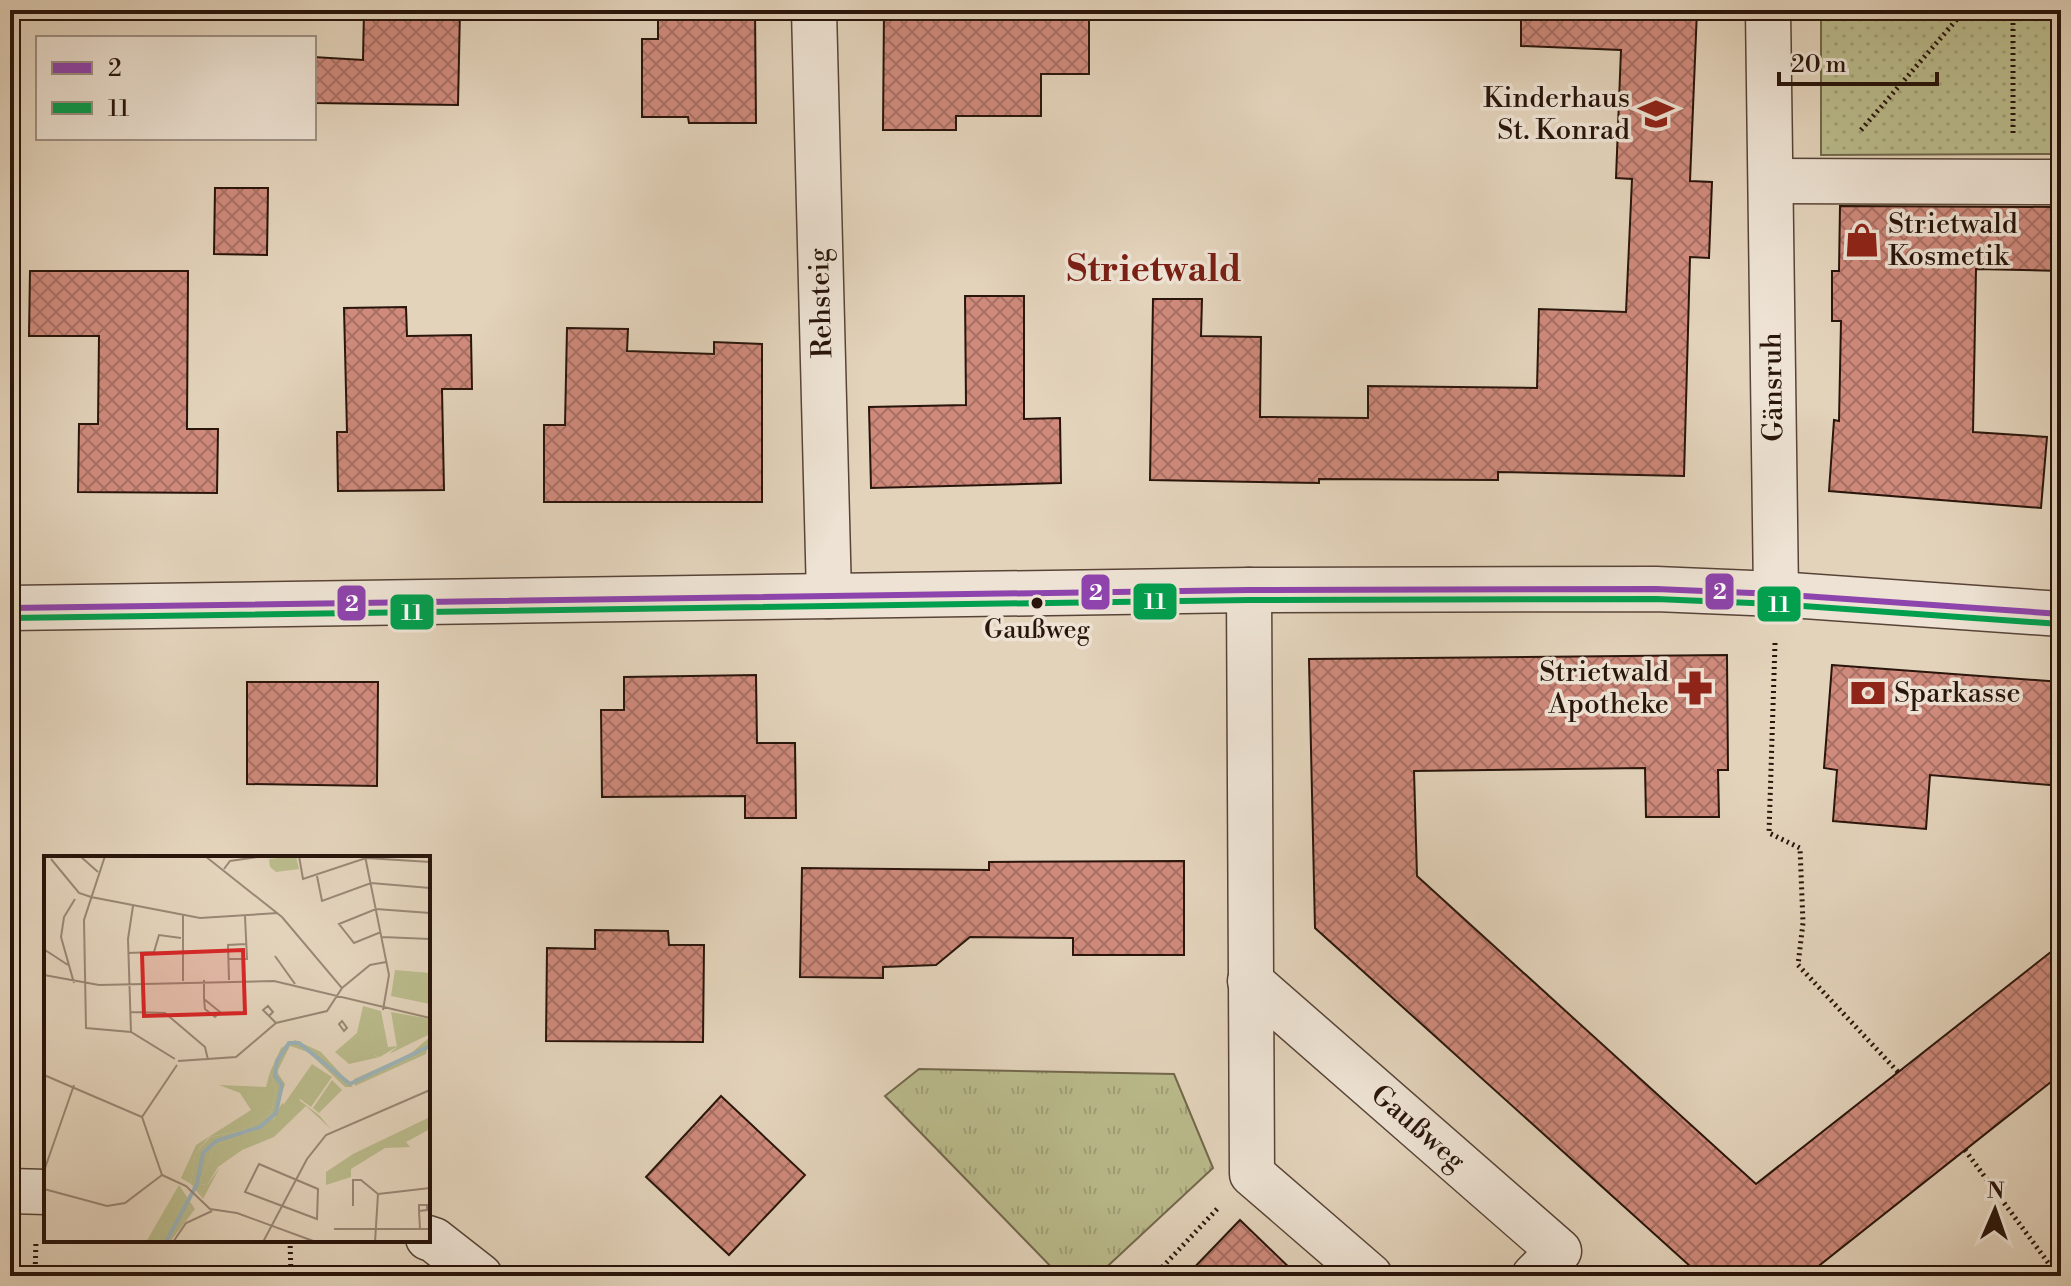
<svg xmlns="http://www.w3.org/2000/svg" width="2071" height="1286" font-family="'Libre Bodoni',serif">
  <defs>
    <pattern id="grass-dots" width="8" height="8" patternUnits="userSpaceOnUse" patternTransform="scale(2)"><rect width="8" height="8" fill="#babb8c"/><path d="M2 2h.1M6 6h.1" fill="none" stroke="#a0a077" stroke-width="1.8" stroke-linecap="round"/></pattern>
    <pattern id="park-tufts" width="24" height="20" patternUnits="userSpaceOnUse" patternTransform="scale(2)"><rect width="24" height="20" fill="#babb8c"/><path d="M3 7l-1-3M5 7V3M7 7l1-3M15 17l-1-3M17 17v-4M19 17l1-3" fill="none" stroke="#a0a077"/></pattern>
    <pattern id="building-cross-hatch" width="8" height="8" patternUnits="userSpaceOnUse" patternTransform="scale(2)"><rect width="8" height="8" fill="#cf8a7c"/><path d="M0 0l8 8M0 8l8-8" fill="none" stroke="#a87064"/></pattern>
  </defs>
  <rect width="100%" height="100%" fill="#e3d3bb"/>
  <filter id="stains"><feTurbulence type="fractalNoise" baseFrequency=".0025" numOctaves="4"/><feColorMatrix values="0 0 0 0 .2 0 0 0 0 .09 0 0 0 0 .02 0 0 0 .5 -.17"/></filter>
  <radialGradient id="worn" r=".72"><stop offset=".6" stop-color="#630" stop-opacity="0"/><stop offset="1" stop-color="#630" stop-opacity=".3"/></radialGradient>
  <polygon fill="url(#grass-dots)" stroke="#72684c" stroke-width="2" points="1821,10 2061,10 2061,154 1821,155"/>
  <polygon fill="url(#park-tufts)" stroke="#72684c" stroke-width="2" points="919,1069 1174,1074 1213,1168 1097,1276 1060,1276 885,1096"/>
  <g fill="url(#building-cross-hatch)" stroke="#29150b" stroke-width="2">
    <polygon points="364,10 460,10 458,105 314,103 314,57 363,60"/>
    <polygon points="658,10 755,10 756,123 689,123 688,117 642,117 642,39 658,39"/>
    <polygon points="884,10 1089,10 1089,74 1041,74 1041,116 956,116 956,130 883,130"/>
    <polygon points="1521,10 1697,10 1690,181 1712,182 1709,258 1690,257 1684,476 1498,472 1498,480 1319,479 1319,483 1150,480 1153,299 1202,299 1201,336 1261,337 1260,417 1368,418 1368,386 1537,388 1539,309 1626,312 1632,179 1616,178 1621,50 1521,46"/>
    <polygon points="215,188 268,188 267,255 214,254"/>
    <polygon points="1840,206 2061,207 2061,271 1976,269 1973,432 2047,437 2041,508 1829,491 1834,420 1839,421 1841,321 1832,321 1832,271 1839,271"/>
    <polygon points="30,271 188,271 187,429 218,429 217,493 78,492 79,424 98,424 99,336 29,336"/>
    <polygon points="965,296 1024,296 1024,419 1060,418 1061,483 871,488 869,407 966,405"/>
    <polygon points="406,307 407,336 471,335 472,389 442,389 444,490 338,491 337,432 347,432 344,308"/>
    <polygon points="567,328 628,329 627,351 714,354 714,342 762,344 762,502 544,502 544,425 565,425"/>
    <polygon points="1727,655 1728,770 1718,770 1719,817 1646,817 1645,768 1414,771 1417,876 1756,1184 2061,944 2061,1074 1806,1276 1701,1276 1315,928 1309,659"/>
    <polygon points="1832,665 2061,682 2061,786 1930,775 1926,829 1833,821 1837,770 1824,768"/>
    <polygon points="756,675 757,743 795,743 796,818 745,818 745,796 602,797 601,710 624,710 624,677"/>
    <polygon points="247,682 378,682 377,786 247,784"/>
    <polygon points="1184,861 1184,955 1073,955 1073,938 970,937 936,965 883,967 883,978 800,977 802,868 989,870 989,862"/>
    <polygon points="595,930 668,931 669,945 704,945 703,1042 546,1041 547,948 595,949"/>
    <polygon points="721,1096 805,1175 729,1255 646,1177"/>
    <polygon points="1240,1220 1298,1276 1186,1276"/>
  </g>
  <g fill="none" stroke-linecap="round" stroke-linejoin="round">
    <g stroke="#584437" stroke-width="47">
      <g id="minor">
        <polyline points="814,10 829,596"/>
        <polyline points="1768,10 1776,594"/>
        <polyline points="1771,181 2061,182"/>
        <polyline points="1249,590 1252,1174 1370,1276"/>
        <polyline points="10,608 1249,590 1656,589 1776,594 2061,614"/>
        <polyline points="1250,981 1559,1251 1534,1276"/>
        <polyline points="10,1191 46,1192"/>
        <polyline points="428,1238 434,1240 480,1276"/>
      </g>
    </g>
    <g stroke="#29150b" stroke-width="5" stroke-dasharray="2 4" stroke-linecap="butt">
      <polyline points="1861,130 1965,10"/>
      <polyline points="2013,133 2013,10"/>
      <polyline points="1775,643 1769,833 1800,848 1803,923 1798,965 1898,1072"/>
      <polyline points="1965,1150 2058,1276"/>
      <polyline points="290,1240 291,1276"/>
      <polyline points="35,1276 36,1240"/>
      <polyline points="1154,1276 1219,1207"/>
    </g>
    <use href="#minor" stroke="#ede2d3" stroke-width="44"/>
    <g stroke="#ede2d3" stroke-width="12">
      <polyline id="bus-1" points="10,608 1249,590 1656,589 1776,594 2061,614"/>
    </g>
    <g stroke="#ede2d3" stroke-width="12">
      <polyline id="bus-2" points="10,618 1249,600 1656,599 1775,604 2060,624"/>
    </g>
    <use href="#bus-1" stroke="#8e44ad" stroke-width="6"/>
    <use href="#bus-2" stroke="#029f4e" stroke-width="6"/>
  </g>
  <defs>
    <g id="school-bare" transform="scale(2.76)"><path d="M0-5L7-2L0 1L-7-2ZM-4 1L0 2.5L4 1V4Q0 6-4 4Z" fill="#8f2418" stroke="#ede2d3" stroke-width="2.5" paint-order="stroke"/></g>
    <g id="shop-bare" transform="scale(2.76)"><path d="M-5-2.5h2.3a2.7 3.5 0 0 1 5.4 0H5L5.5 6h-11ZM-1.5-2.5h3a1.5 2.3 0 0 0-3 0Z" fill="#8f2418" stroke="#ede2d3" stroke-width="2.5" paint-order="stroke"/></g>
    <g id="pharmacy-bare" transform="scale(2.76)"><path d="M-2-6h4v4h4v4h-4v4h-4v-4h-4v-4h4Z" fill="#8f2418" stroke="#ede2d3" stroke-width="2.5" paint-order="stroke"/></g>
    <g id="bank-bare" transform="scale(2.76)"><path d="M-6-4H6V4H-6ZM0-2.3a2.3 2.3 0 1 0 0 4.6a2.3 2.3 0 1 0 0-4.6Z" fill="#8f2418" stroke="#ede2d3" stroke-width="2.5" paint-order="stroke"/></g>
  </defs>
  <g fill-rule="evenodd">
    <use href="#school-bare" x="1656" y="114"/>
    <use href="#shop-bare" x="1862" y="240"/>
    <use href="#pharmacy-bare" x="1695" y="688"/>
    <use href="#bank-bare" x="1868" y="693"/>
  </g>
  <circle fill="#29150b" stroke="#ede2d3" stroke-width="3" cx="1037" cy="603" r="7"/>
  <g text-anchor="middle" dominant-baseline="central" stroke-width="7" stroke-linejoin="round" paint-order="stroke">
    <g font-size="26" fill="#29150b" stroke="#ede2d3">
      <text x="1037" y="630">Gaußweg</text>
    </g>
    <g font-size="28" fill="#29150b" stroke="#ede2d3" text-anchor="end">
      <text x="1630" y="98">Kinderhaus<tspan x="1630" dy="32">St. Konrad</tspan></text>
      <text x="1888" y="224" text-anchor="start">Strietwald<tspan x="1888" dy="32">Kosmetik</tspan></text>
      <text x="1669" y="672">Strietwald<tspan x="1669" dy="32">Apotheke</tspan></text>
      <text x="1894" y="693" text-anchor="start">Sparkasse</text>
    </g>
    <g font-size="28" fill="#29150b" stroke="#ede2d3">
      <text transform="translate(821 303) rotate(-92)">Rehsteig</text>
      <text transform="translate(1773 387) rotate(-91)">Gänsruh</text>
      <text transform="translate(1418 1128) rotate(41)">Gaußweg</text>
    </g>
    <g font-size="36" font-weight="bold" fill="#7a1f14" stroke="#ede2d3">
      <text x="1154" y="270">Strietwald</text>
    </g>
  </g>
  <g transform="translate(44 856)">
    <rect width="386" height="386" fill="#e3d3bb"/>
    <path d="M319,150L337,155L328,172L331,200L336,201L305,208L291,196L313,177ZM347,156L386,163V178L345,198L353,191ZM226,216L232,234L227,258L197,275L165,281L151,298L147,328L137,322L152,289L207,254L196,237L175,229L222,231ZM255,244L275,259L287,273L262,250L230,281L198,294L174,311L163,329L155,328L171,289L226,270L238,247L248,253ZM135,329L151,353L126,386H102Z" fill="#babb8c"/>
    <path d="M337,155L344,191L354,190L336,201L330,199L327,159ZM386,181L382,198L311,230L310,223L366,198ZM251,184L277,196L309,231H301L264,196L246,190L233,216L241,228L227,270L171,289L155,328L163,329L176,311L159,343L147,328L151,298L166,281L197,275L227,258L232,234L226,216L237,192ZM386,261V273L362,286L366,291L341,292L307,313V321L282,329V316L309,298Z" fill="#babb8c"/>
    <path d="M288,224L298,234L275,257L269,252Z" fill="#babb8c"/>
    <path d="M252,0L255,13L232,16L226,11L225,3ZM351,114L386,117V148L347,140ZM268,208L288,221L267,251L256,243L248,254L240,248Z" fill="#babb8c"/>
    <path fill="none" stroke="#9cb4bc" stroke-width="4" d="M122,386L153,328L159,297L172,285L216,271L232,257L238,229L231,220L233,205L245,187H255L306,228L386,190"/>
    <path fill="none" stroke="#998775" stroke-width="2" d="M36,0L54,16M61,0L40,64L42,172L87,176L131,203M255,0L259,23L322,2L386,6M321,0L345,119L339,154M7,3L35,37L47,41L156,62L234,57M180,13L186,5L221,0M273,20L278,45L327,27L386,32M337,76L310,87L295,68L332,53L386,57M338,81L386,83M1,94L24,109M84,97L110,96L115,79L137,82M231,100L251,128M184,103H203L201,60M0,119L55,129L230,125L386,162M160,124V143L161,153L171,161L176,156L160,143M185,124L184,89L202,88M139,125V59M30,127L17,81L20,61L31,43M298,132L326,109L342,106M86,156L121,157L161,191L164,204M225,160L229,156L224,150L219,154L232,167M298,165L303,172L300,175L295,168ZM87,176L84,83L89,50M134,205L192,201L232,167L283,155L298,132L238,61L161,0M0,219L98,261L118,319M98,261L133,209M215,308L274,333L273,363L201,336ZM0,315L30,229M118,319L142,330L166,353L193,357L272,386M0,333L63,350L81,347L118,319M334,338L386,332M309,350V324H317L334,338M375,355V349H383V354L375,355L376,373M290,373H386M129,386L142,367L168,355M219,386L263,303L282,279L386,234M331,386L334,338"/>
    <path fill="#d62828" fill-opacity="0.15" stroke="#d62828" stroke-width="4" d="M199,94L201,157L100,160L98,98Z"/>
    <rect width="386" height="386" fill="none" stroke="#29150b" stroke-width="4"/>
  </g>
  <g stroke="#ede2d3" stroke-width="3">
    <rect x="1704" y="572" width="31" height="39" rx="8" fill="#8e44ad"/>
    <rect x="1080" y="573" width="31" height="38" rx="8" fill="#8e44ad"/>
    <rect x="1132" y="582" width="46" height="39" rx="8" fill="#029f4e"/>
    <rect x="336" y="584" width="31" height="38" rx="8" fill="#8e44ad"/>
    <rect x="1756" y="585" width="46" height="38" rx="8" fill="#029f4e"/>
    <rect x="389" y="593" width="46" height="38" rx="8" fill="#029f4e"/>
  </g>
  <g font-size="22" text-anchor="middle" font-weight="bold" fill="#fff">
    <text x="1720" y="599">2</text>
    <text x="1096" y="600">2</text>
    <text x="1155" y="609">11</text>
    <text x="352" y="611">2</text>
    <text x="1779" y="612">11</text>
    <text x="412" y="620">11</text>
  </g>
  <rect width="2071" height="1286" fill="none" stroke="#e3d3bb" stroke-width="40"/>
  <rect x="12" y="12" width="2047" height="1262" fill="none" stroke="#29150b" stroke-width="4"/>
  <rect x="20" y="20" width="2031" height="1246" fill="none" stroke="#29150b" stroke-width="2"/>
  <rect x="36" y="36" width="280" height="104" fill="#ede2d3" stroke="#9f9083" stroke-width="2"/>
  <rect x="52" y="62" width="40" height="12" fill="#8e44ad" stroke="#9f9083" stroke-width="2"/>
  <text x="108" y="76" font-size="24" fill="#29150b">2</text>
  <rect x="52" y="102" width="40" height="12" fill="#029f4e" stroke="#9f9083" stroke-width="2"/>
  <text x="108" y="116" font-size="24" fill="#29150b">11</text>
  <g transform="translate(1995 1210) rotate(2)" stroke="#ede2d3" stroke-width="6" paint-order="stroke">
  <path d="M0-6L14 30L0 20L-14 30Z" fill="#29150b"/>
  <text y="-12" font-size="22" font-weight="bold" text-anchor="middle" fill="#29150b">N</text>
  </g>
  <path d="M1779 72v12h158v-12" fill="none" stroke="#29150b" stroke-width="4"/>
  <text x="1791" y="72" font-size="24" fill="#29150b" stroke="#ede2d3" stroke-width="6" paint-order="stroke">20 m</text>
  <rect width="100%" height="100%" filter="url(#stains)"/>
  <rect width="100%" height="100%" fill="url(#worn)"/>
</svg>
